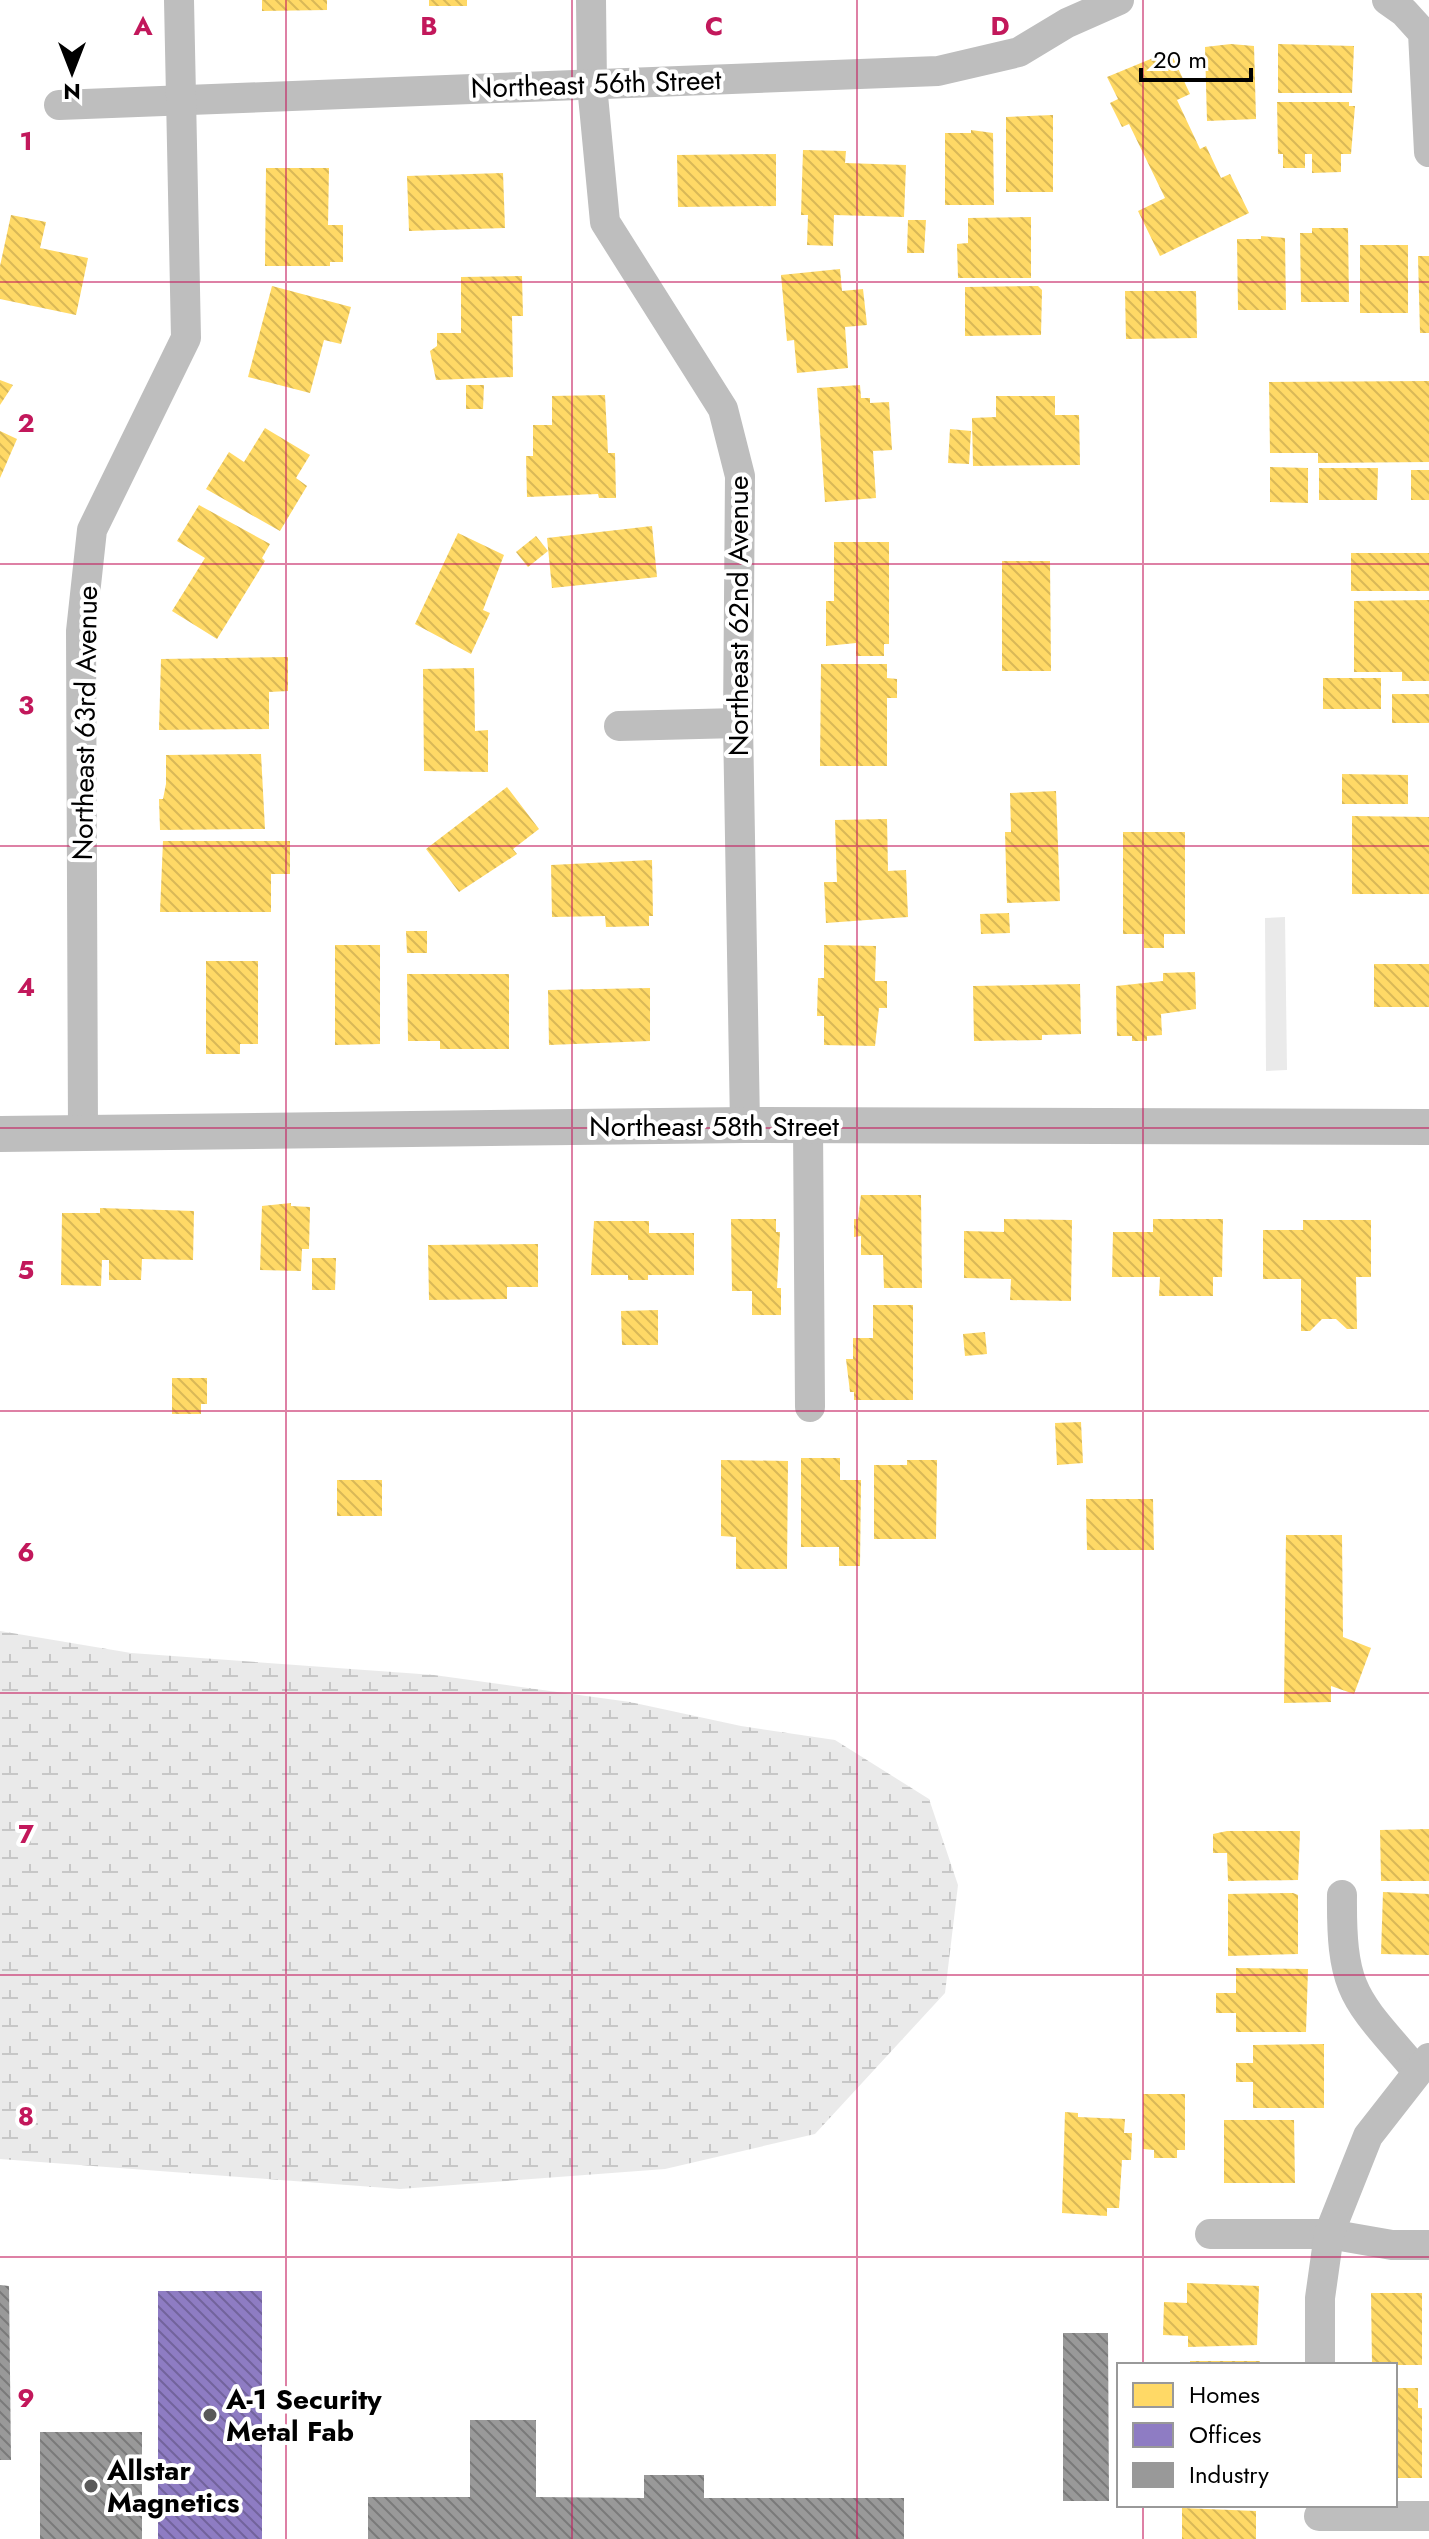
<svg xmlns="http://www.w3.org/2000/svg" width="1429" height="2539" font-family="Jost,sans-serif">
  <defs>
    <pattern id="wetland-marsh" width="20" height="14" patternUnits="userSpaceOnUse" patternTransform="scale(2)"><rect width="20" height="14" fill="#eaeaea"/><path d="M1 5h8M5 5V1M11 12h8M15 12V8" fill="none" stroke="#c7c7c7"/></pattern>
    <pattern id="homes-back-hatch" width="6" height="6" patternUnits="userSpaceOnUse" patternTransform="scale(2)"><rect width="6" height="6" fill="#ffd966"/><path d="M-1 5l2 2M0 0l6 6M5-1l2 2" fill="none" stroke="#d9b857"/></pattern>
    <pattern id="offices-back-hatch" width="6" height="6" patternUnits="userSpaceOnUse" patternTransform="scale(2)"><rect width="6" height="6" fill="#8e7cc3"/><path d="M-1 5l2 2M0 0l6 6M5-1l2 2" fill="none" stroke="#72639c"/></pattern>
    <pattern id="industry-back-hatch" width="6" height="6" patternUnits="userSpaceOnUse" patternTransform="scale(2)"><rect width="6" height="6" fill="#999"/><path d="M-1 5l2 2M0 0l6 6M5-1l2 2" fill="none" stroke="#7a7a7a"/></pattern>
  </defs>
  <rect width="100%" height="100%" fill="#fff"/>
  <polygon fill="#eaeaea" points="1285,917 1287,1070 1266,1071 1265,918"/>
  <polygon fill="url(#wetland-marsh)" points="0,1631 131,1653 434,1675 630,1702 741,1726 835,1740 929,1799 958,1885 945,1993 815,2134 665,2169 400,2189 0,2159"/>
  <g fill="url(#homes-back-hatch)">
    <polygon points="262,0 327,0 327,10 262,11"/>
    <rect x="429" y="0" width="38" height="6"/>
    <polygon points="1231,44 1254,46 1256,119 1207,121 1205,47"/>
    <polygon points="1278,44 1354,46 1352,93 1278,93"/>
    <polygon points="1170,51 1190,94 1177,100 1200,149 1206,146 1221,178 1230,174 1249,213 1160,256 1138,211 1165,198 1129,124 1122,127 1110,103 1118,99 1107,77"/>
    <polygon points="1277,102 1349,102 1349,106 1355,106 1351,154 1341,154 1341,172 1312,173 1312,154 1305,154 1305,168 1283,168 1283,154 1278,154"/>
    <polygon points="1053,115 1053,192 1006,192 1006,117"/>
    <polygon points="971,130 993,133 994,205 945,205 945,133 971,133"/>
    <polygon points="803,150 846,151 845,163 906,165 904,217 834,215 833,246 807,245 808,215 801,215"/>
    <polygon points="776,154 776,206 678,207 677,155"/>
    <polygon points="266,168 329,168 328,225 343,225 343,262 330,262 330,266 265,266"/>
    <polygon points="503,173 505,228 409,231 407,176"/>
    <polygon points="11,215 46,222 40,248 88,258 76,315 0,299 0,266"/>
    <polygon points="1031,217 1031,278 958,278 957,244 968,243 968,218"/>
    <polygon points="908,220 926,220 924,253 907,253"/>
    <polygon points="1312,228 1348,228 1349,302 1301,302 1300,233 1312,233"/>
    <polygon points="1261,236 1285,238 1286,310 1238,310 1237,239 1261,239"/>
    <rect x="1360" y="245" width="48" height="68"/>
    <polygon points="1418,256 1429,256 1429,333 1420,333"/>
    <polygon points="840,269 842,291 863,289 867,325 845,327 848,368 797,373 794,340 787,341 781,275"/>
    <polygon points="522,276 523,316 512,316 513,377 436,380 430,351 437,346 437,333 461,333 461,277"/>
    <polygon points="272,286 351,307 341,344 324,340 310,393 248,377"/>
    <polygon points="1038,286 1042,290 1041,335 965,336 965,287"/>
    <polygon points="1125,291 1196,291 1197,338 1126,339"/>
    <polygon points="0,380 13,385 0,405"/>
    <polygon points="1429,381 1429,462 1318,463 1318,453 1270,453 1269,382"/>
    <polygon points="466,385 484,385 483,409 466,409"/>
    <polygon points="860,385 861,398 870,398 870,403 889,402 892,450 873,451 876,498 825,502 817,388"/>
    <polygon points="605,395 608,453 615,453 616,498 599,498 598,494 527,497 526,456 533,456 533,425 552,425 552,396"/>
    <polygon points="996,396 1055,396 1055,415 1079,415 1080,465 973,466 972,418 996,417"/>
    <polygon points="265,428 310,455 296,478 307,486 280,531 206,489 229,452 244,462"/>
    <polygon points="950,429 971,431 969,464 948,463"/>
    <polygon points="0,431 17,439 0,478"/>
    <polygon points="1270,467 1308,468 1308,503 1270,502"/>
    <polygon points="1319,468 1378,468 1377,500 1319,500"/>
    <rect x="1411" y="470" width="18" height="30"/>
    <polygon points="199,505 270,544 262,558 265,561 217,639 172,611 205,558 177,541"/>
    <polygon points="652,526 657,577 552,588 547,538"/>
    <polygon points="458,533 504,555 483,610 490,613 471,654 415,624"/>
    <polygon points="536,536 548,551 528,567 516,552"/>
    <polygon points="834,542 889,542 889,644 884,644 884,656 856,656 856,643 826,646 826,601 834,601"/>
    <rect x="1351" y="553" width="78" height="38"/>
    <polygon points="1002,561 1050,561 1051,671 1002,671"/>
    <polygon points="1429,600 1429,681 1402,681 1402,672 1354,672 1354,601"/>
    <polygon points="288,657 288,691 269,692 269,729 159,730 161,659"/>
    <polygon points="821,664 887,664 887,678 897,679 897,698 887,698 887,766 820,766"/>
    <polygon points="474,668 475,731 488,730 488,772 424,771 423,669"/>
    <rect x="1323" y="678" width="58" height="31"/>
    <rect x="1392" y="694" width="37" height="29"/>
    <polygon points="261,754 265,829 160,830 159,799 163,799 166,784 166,755"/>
    <polygon points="1342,774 1408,775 1408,804 1342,804"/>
    <polygon points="507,787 539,829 513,849 517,854 459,892 426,849"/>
    <polygon points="1056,791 1060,901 1007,903 1005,832 1011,832 1010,793"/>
    <polygon points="1352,816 1429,817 1429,894 1352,894"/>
    <polygon points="887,819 888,871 906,870 908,917 826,923 824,882 837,882 835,820"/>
    <polygon points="1123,832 1185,832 1185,934 1164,934 1164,948 1144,948 1144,934 1123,934"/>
    <polygon points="163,841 290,841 290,874 271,874 271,912 160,912"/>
    <polygon points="652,860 653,916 649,916 649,926 606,927 605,916 552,917 551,865"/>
    <polygon points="1009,913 1010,933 981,934 980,914"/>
    <polygon points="406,931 427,931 427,953 407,953"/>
    <polygon points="335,945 380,945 380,1044 335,1045"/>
    <polygon points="824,945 876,946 875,981 887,981 887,1008 879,1008 875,1046 824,1045 824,1016 817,1016 818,978 824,978"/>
    <polygon points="206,961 258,961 258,1044 240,1044 240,1054 206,1054"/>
    <rect x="1374" y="964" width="55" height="43"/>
    <polygon points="1195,972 1196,1009 1161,1014 1162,1035 1147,1036 1147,1041 1132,1041 1132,1036 1117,1036 1116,986 1163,981 1163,973"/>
    <polygon points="407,974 509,974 509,1049 440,1049 440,1041 408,1041"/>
    <polygon points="1080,984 1081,1034 1042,1035 1042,1040 974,1041 973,986"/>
    <polygon points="650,988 650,1041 549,1045 548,990"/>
    <polygon points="861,1195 921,1195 922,1288 884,1288 883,1255 861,1255 861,1236 854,1237 854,1219 858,1219"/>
    <polygon points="291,1203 291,1206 310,1207 309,1249 302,1249 301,1271 260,1270 262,1206"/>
    <polygon points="100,1208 194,1211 193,1260 142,1259 141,1280 109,1280 109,1260 102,1260 101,1286 61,1285 62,1213 100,1213"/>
    <polygon points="731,1219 776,1219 776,1232 780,1232 777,1288 781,1288 781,1315 752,1315 752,1291 732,1291"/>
    <polygon points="1004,1219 1072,1220 1071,1301 1010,1300 1011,1279 964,1278 964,1231 1004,1232"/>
    <polygon points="1153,1219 1223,1219 1222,1277 1213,1277 1213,1296 1159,1296 1160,1277 1112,1277 1113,1232 1153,1232"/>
    <polygon points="1303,1220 1371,1220 1371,1277 1356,1277 1357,1329 1347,1329 1336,1319 1322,1319 1310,1331 1301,1331 1301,1279 1263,1279 1263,1230 1303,1230"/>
    <polygon points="594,1221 649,1221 649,1233 694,1233 694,1275 648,1275 648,1280 628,1280 628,1275 591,1275"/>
    <polygon points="538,1244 538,1287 507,1287 507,1299 429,1300 428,1245"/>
    <polygon points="312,1258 336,1258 335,1290 312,1290"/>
    <polygon points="873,1305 913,1305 913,1400 854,1400 854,1392 850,1392 846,1359 853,1359 853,1338 873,1338"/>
    <polygon points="658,1310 658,1345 622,1345 621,1311"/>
    <polygon points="985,1332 987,1354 965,1356 963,1334"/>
    <polygon points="172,1378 207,1378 207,1404 201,1404 201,1414 172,1414"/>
    <polygon points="1081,1422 1083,1463 1057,1465 1055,1423"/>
    <polygon points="801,1458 840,1458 840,1480 861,1480 860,1566 839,1566 839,1547 801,1547"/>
    <polygon points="721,1460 788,1461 787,1569 736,1569 736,1537 721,1536"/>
    <polygon points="907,1460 937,1460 936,1539 874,1539 874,1465 907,1465"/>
    <rect x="337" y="1480" width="45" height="36"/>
    <polygon points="1086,1499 1153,1499 1154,1550 1087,1550"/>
    <polygon points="1286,1535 1342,1535 1343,1637 1371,1648 1354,1694 1331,1686 1331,1702 1284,1703"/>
    <polygon points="1429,1829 1429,1881 1381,1881 1380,1830"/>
    <polygon points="1227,1831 1300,1831 1298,1880 1228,1881 1227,1853 1213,1853 1213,1834"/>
    <polygon points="1383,1892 1429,1894 1429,1955 1381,1954"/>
    <polygon points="1293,1893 1298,1895 1298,1954 1228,1956 1228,1894"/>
    <polygon points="1236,1968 1308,1969 1306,2032 1236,2032 1236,2013 1216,2013 1216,1993 1236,1993"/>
    <polygon points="1324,2044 1324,2108 1253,2108 1253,2082 1236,2082 1236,2063 1253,2063 1253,2045"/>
    <polygon points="1143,2094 1185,2094 1185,2150 1177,2150 1177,2158 1154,2158 1154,2150 1143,2149"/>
    <polygon points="1065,2112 1078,2113 1078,2117 1125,2119 1124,2133 1132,2133 1131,2160 1122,2160 1119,2208 1107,2208 1107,2216 1062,2213"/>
    <polygon points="1224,2120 1294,2120 1295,2183 1224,2183"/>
    <polygon points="1187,2283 1259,2286 1257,2345 1188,2347 1188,2336 1163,2335 1164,2302 1187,2303"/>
    <polygon points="1371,2293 1422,2293 1422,2365 1372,2365"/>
    <polygon points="1190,2361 1260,2361 1259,2365 1190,2365"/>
    <polygon points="1398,2388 1418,2388 1418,2408 1422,2408 1422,2478 1395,2478"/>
    <polygon points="1182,2508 1256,2511 1256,2539 1182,2539"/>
  </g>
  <rect fill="url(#offices-back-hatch)" x="158" y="2291" width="104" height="248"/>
  <g fill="url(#industry-back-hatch)">
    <polygon points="0,2285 9,2286 11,2460 0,2460"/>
    <polygon points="1063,2333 1108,2333 1109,2501 1063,2501"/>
    <polygon points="470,2420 536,2420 536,2497 644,2498 644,2475 704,2475 704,2498 904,2498 904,2539 368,2539 368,2497 470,2497"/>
    <rect x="40" y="2432" width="102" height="107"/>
  </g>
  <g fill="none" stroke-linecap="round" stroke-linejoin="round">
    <g stroke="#bebebe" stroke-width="30">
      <polyline points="591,0 592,85 605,222 723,409 740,476 738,723 745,1125"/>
      <polyline points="1387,0 1404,12 1423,33 1429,152"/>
      <polyline points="59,105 938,71 1019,52 1067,23 1119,0"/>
      <polyline points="619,726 738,723"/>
      <polyline points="808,1125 810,1407"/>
      <polyline points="83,1132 81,631 92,530 186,338 179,0"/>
      <path d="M1342,1895C1341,1994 1355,1998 1416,2070"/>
      <polyline points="1210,2234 1329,2234 1392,2245 1429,2245"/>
      <polyline points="1320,2365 1320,2298 1329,2234 1368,2136 1429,2058"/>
      <polyline points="1319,2516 1429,2516"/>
    </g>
    <polyline stroke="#bebebe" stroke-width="36" points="0,1134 745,1125 1429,1127"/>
  </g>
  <path fill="none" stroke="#c2185b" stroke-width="2" stroke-opacity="0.55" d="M286,0V2539M572,0V2539M857,0V2539M1143,0V2365M0,282H1429M0,564H1429M0,846H1429M0,1128H1429M0,1411H1429M0,1693H1429M0,1975H1429M0,2257H1429M1143,2505V2539"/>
  <g fill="#595959" stroke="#fff" stroke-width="3">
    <circle cx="210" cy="2415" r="8"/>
    <circle cx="91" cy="2486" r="8"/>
  </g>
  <g text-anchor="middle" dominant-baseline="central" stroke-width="8" stroke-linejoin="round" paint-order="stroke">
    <g font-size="28" fill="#000" stroke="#fff">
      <text transform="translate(596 84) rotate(-2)">Northeast 56th Street</text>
      <text transform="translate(738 616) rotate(-90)">Northeast 62nd Avenue</text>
      <text transform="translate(85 723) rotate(-89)">Northeast 63rd Avenue</text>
      <text x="714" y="1126">Northeast 58th Street</text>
    </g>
    <g font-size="28" font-weight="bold" fill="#000" stroke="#fff" text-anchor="start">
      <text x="226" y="2399">A-1 Security<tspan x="226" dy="32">Metal Fab</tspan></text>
      <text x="107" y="2470">Allstar<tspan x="107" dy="32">Magnetics</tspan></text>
    </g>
  </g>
  <g font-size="26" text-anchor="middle" font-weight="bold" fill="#c2185b" stroke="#fff" stroke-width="8" stroke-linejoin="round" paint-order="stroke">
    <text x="143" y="35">A</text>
    <text x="429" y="35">B</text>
    <text x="714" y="35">C</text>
    <text x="1000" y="35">D</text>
    <text x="26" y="150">1</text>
    <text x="26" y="432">2</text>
    <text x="26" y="714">3</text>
    <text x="26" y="996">4</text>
    <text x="26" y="1279">5</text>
    <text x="26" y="1561">6</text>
    <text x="26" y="1843">7</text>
    <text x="26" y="2125">8</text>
    <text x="26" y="2407">9</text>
  </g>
  <rect x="1117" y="2363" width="280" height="144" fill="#ffffff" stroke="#999999" stroke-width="2"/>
  <rect x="1133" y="2383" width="40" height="24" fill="#ffd966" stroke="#999999" stroke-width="2"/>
  <text x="1189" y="2403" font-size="24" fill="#000000">Homes</text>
  <rect x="1133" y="2423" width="40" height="24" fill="#8e7cc3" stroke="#999999" stroke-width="2"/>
  <text x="1189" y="2443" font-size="24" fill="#000000">Offices</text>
  <rect x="1133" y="2463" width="40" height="24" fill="#999999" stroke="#999999" stroke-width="2"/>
  <text x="1189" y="2483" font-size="24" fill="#000000">Industry</text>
  <g transform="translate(72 72) rotate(180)" stroke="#ffffff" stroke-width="6" paint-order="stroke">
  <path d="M0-6L14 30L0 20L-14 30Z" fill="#000000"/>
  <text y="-12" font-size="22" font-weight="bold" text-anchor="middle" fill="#000000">N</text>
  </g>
  <path d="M1141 68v12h110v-12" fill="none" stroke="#000000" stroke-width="4"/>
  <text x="1153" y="68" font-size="24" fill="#000000" stroke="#ffffff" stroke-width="6" paint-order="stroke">20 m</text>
</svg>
